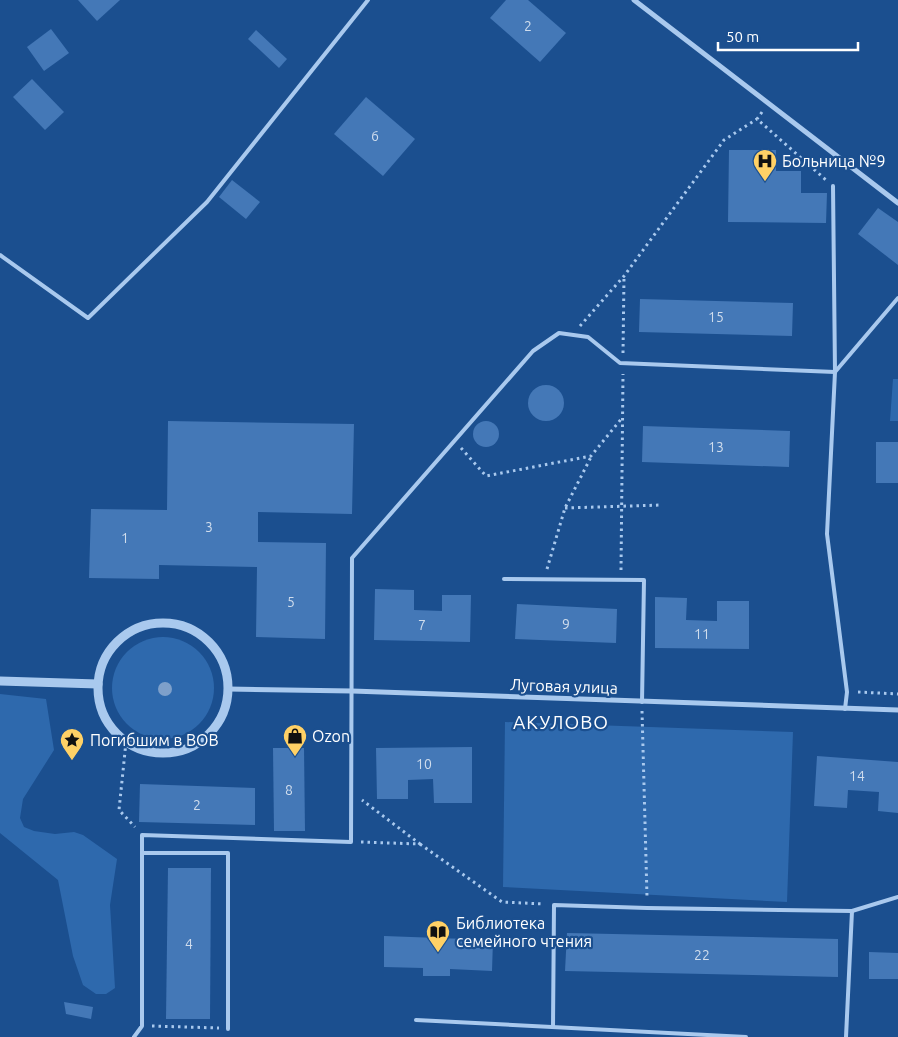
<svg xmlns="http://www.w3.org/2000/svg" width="898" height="1037" font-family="Ubuntu,sans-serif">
  <rect width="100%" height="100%" fill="#1b4f8f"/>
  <g fill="#2e69ad">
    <polygon points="893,379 898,379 898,421 890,421"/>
    <circle cx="163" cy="688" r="51"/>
    <polygon points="0,694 46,699 54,750 23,799 20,818 24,827 34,831 55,834 74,832 83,835 117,859 110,905 115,988 106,994 96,994 83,985 73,956 58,880 0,833"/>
    <polygon points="505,722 793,732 787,902 503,887"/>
  </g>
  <g fill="#4478b7">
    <polygon points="78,0 120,0 97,21"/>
    <polygon points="506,0 528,0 566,33 540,62 490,18"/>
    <polygon points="51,29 69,53 44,71 27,47"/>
    <polygon points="256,30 287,59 279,68 248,39"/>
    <polygon points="32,79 64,112 45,130 13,97"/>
    <polygon points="366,97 415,139 383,176 334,134"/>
    <polygon points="729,150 776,150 776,171 801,171 801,193 827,193 826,223 728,222"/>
    <polygon points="232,180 260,202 246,219 219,197"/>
    <polygon points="878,208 898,222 898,265 858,234"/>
    <polygon points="640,299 793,303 792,336 639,332"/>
    <circle cx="546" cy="403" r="18"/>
    <circle cx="486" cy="434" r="13"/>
    <polygon points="168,421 354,424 352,514 258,512 258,542 326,543 325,639 256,637 257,567 159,565 159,579 89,578 91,509 167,510"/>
    <polygon points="643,426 790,431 789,467 642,462"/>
    <rect x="876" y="442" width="22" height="41"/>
    <polygon points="375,589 414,590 414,610 442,611 442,595 471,595 470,642 374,640"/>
    <polygon points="655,597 687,598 686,620 717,621 717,601 749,601 749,649 655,648"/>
    <polygon points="517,604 617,609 616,643 515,639"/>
    <polygon points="472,747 472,803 434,803 433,779 408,780 408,799 377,799 376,748"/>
    <polygon points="273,748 304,748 305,831 274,831"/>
    <polygon points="817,756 898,762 898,813 878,811 879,792 848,790 847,808 814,806"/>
    <polygon points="140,784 255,788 255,825 139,822"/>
    <polygon points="168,868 211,868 210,1019 166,1019"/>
    <polygon points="567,933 838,939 838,977 565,971"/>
    <polygon points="384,936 493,940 492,971 450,969 450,976 423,976 423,968 384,967"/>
    <polygon points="869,952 898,953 898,979 869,979"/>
    <polygon points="64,1002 93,1007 91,1019 66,1014"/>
  </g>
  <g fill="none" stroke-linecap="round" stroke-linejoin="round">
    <g stroke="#a9c9ee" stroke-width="3" stroke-dasharray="2.5 4" stroke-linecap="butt">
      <polyline points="762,112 757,119 826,180"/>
      <polyline points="580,326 624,276 724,140 757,119"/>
      <polyline points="623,353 624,276"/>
      <polyline points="461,448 486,476 591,456 622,418"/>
      <polyline points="565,508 662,505"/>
      <polyline points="547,569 565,508 591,457"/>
      <polyline points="621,570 623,374"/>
      <polyline points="858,692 898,694"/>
      <polyline points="642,711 647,897"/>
      <polyline points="126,742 119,810 135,827"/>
      <polyline points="361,842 420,844 362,800"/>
      <polyline points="420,844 502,902 544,904"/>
      <polyline points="152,1026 219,1028"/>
    </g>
    <g stroke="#a9c9ee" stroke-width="4">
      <polyline points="0,255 88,318 207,202 368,0"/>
      <polyline points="504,579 644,580 642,702"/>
      <polyline points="845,709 847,692 827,534 835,372 898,298"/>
      <polyline points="142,853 228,853 228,1029"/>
      <polyline points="852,911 898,897"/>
      <polyline points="416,1020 746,1037"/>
      <polyline points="553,1027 554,905 647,908 852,911 846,1037"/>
      <polyline points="134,1037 142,1026 142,835 351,842 352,558 533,351 559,333 588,337 620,363 835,372 833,186"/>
    </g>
    <g stroke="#a9c9ee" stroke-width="5">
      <polyline points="634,0 898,203"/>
      <polyline points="228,689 352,691 898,710"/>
    </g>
    <g stroke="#a9c9ee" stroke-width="9">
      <circle cx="163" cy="688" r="65"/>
      <polyline points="0,681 98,684"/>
    </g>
  </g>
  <circle fill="#7ea0ca" cx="165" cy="689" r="7"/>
  <defs>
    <g id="hospital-pin" transform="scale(1.25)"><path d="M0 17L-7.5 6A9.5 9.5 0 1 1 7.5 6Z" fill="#ffd166" stroke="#1b4f8f"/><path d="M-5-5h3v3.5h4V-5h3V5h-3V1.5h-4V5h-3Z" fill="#111"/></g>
    <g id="shop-pin" transform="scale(1.25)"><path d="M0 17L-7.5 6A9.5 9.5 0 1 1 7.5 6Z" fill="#ffd166" stroke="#1b4f8f"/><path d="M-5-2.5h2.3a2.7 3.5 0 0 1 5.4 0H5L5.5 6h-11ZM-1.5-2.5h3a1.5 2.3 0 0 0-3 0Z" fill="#111"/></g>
    <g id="sight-pin" transform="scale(1.25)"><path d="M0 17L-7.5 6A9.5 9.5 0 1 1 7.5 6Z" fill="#ffd166" stroke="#1b4f8f"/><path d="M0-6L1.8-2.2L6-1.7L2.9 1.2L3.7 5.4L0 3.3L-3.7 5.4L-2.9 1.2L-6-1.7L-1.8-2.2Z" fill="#111"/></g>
    <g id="library-pin" transform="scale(1.25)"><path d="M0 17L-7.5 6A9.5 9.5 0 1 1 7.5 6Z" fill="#ffd166" stroke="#1b4f8f"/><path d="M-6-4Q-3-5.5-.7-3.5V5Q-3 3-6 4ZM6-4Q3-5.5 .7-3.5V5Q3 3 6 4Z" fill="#111"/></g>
  </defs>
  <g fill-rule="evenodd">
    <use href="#hospital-pin" x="765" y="161"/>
    <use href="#shop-pin" x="295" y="736"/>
    <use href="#sight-pin" x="72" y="740"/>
    <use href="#library-pin" x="438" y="932"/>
  </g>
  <g text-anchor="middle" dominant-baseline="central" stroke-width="4.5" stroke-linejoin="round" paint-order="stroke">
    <g font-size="14" fill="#d0dded">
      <text x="528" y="26">2</text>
      <text x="375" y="136">6</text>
      <text x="716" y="317">15</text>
      <text x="716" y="447">13</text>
      <text x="209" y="527">3</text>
      <text x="125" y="538">1</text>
      <text x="291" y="602">5</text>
      <text x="566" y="624">9</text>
      <text x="422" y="625">7</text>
      <text x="702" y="634">11</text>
      <text x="424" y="764">10</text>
      <text x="857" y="776">14</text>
      <text x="289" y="790">8</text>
      <text x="197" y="805">2</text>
      <text x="189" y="944">4</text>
      <text x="702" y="955">22</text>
    </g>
    <g font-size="16" fill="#fff" stroke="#1b4f8f" text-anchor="start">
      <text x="782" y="161">Больница №9</text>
      <text x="312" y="736">Ozon</text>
      <text x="90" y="740">Погибшим в ВОВ</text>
      <text x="456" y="923">Библиотека<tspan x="456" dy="18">семейного чтения</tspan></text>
    </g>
    <g font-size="16" fill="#fff" stroke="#1b4f8f">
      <text transform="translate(564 686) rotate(2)">Луговая улица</text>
    </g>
    <g font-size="19" letter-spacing="1" fill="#fff" stroke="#1b4f8f">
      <text x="561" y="722">АКУЛОВО</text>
    </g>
  </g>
  <path d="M718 42v8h140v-8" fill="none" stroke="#ffffff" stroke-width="2.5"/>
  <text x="726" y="42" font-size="15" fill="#ffffff" stroke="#1b4f8f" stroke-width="4" paint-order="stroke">50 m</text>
</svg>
